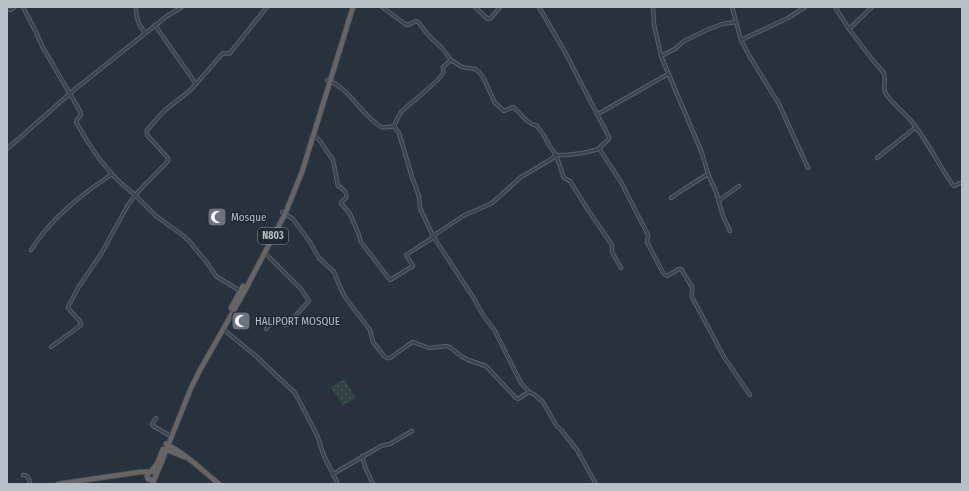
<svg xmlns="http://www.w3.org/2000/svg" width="969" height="491" font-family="'Fira Sans Condensed',sans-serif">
  <defs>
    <pattern id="park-dots" width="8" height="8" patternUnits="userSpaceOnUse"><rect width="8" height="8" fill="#304343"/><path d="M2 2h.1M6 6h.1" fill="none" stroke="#4c5c5d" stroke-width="1.8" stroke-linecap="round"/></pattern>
  </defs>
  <rect width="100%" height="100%" fill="#28323c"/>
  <polygon fill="url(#park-dots)" points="344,379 356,398 343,406 331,387"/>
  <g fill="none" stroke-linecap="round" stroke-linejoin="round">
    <g stroke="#59616b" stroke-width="4.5">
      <g id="minor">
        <polyline points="8,7 10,10 15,7"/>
        <path d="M23,7L36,32L42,46L80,111L81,114C80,117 77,119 76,122C86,140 98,159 112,174C119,182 127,188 135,195L128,205L101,254L78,288L68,307V308L80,321L81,325L51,347"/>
        <path d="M136,7C136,19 138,23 145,33"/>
        <path d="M382,7L405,24L408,25L416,21L418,22L429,36L442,48L451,60L462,67L475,69L479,72L484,79L495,103L504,111L513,107C523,115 524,122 537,126L543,134L549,145L556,155H566L583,153L599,149"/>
        <polyline points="475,7 488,19 491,18 500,7"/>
        <path d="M539,7L565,52L609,137V139L600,147V150L621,182L648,235L647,242L662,271L665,275L667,276L679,269H681L692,287C693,291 691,294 692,297L724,357L750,395"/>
        <polyline points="653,7 654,24 661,56 702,153 708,174 716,192 723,216 730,231"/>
        <polyline points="732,7 741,40 788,18 805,7"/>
        <polyline points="835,7 849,29"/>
        <path d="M872,7L849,29L871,58L884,73C886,79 883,86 885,92C889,101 905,113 912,122C927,141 938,163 952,184L954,186L962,182"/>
        <path d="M155,25L196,84C187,95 174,102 164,111C158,117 153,124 147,130V135L168,158V161L135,195L156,216L181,234L189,241L208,264L216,276L240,291"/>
        <polyline points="741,40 750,57 779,104 808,168"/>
        <polyline points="661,56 675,49 684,41 709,29 722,24 736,22"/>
        <path d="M327,80C343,85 356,104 367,115C371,119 376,125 382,127C386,128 390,127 394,126L399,133L412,177L419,196L420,208L433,236L473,297L483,315L495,331L521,383L529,392L535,395L543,402L556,425L562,431L577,450L596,484"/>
        <polyline points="196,84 223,53 227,54 230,53 267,7"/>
        <polyline points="598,114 668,74"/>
        <path d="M394,126C396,121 398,117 401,112C408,105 442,79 443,73C444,71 443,69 443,67L451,60"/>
        <path d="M314,135L320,141L333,160L338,186C343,189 348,192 346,198L341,202V203L350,214L358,232L361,242L390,280L413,266L406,255L409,253L431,239L433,236L463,216L492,203L521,177L550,160L556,155L564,178L570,181L588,210L606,236L612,245V252L621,268"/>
        <polyline points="7,149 74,90 167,16 182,7"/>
        <polyline points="877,158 916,127"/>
        <polyline points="671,198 684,189 708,174"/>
        <polyline points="718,201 739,186"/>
        <polyline points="282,212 293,219 310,242 319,258 334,272 340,287 345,297 370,330 373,342 384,356 387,358 390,358 408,345 413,342 429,348 447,346 451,348 461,356 468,360 486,366 516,398 518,399 529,392"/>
        <path d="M31,250C51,218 81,195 112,174"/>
        <polyline points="265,253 301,289 309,301 287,325 285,325 277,318 266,329"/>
        <polyline points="223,329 257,357 295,393 317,435 324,456 337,482 337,484"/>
        <polyline points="156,418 152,424 153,426 169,435"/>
        <polyline points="362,456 365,467 373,484"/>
        <polyline points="333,474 381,446 390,444 412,431"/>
        <path d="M23,475C28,475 30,480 30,484"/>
      </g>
    </g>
    <g stroke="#464e58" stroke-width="6">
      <g id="trunk">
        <polyline points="231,308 243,286"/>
        <path d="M166,444C186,454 202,470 219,484"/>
        <polyline points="165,449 184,457"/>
        <polyline points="151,471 157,464 163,449"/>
        <polyline points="156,475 161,464 165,453 191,388 200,370 242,296 285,214 302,172 353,7"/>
        <polyline points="58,484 140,472 150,472"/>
        <polyline points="153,484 154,479 156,476 156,474 153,471 149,472 147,476 148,479 152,480 154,479"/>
      </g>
    </g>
    <use href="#minor" stroke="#3b434d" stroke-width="2.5"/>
    <use href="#trunk" stroke="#666563" stroke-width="4.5"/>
  </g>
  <defs>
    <g id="mosque-square" transform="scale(1)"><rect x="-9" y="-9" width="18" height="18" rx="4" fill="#6b7280" stroke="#202832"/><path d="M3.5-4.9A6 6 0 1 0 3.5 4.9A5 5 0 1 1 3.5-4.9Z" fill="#fff"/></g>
  </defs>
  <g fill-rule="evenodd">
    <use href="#mosque-square" x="217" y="217"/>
    <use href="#mosque-square" x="241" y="321"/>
  </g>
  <g text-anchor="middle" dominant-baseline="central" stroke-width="3" stroke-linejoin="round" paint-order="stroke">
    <rect fill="#202832" stroke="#8a929b" stroke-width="1" x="258" y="228" width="30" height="16" rx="3"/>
    <g font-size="10" font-weight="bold" fill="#b7bfc8">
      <text x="273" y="236">N803</text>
    </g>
    <g font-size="11" fill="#b7bfc8" stroke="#202832" text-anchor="start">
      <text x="231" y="217">Mosque</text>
      <text x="255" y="321">HALIPORT MOSQUE</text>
    </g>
  </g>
  <rect width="969" height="491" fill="none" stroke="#b7bfc8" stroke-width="16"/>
</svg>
